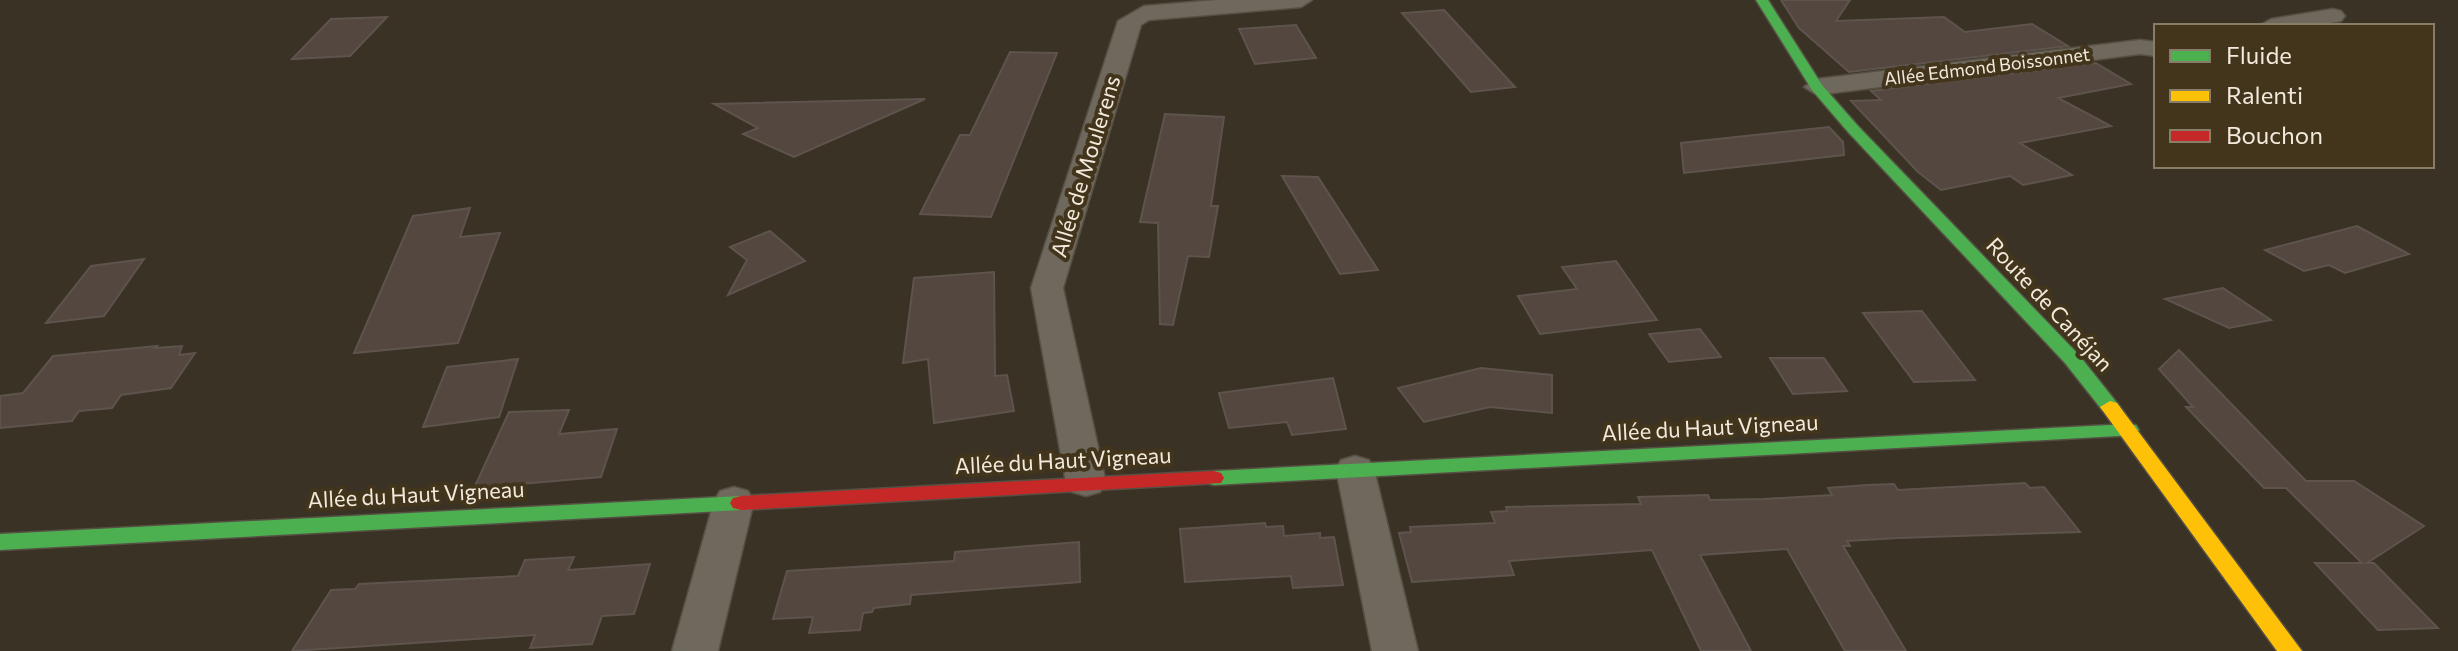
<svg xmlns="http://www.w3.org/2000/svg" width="2458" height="651" font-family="Commissioner,sans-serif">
  <rect width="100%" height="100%" fill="#3a3224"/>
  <g fill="#534740" stroke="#5e544d" stroke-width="2">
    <polygon points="1781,0 1850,0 1836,21 1944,17 1965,32 2032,24 2068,46 1849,72 1799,28"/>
    <polygon points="1444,10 1515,87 1471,92 1402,13"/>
    <polygon points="387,17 350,56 292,59 331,19"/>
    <polygon points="1296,25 1316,58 1255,64 1239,29"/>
    <polygon points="1010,52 1057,53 991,217 920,214 960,135 970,135"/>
    <polygon points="2096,63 2131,84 2058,98 2111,126 2020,143 2072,175 2023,185 2010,176 1941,190 1918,172 1851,101 1881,100 1871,91"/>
    <polygon points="925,99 794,157 743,134 758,128 714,104"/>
    <polygon points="1165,114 1224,117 1211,206 1218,206 1209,257 1188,256 1173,325 1160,324 1158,223 1140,222"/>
    <polygon points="1829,127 1843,142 1844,155 1684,173 1681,143"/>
    <polygon points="1282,176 1318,177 1378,270 1340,274"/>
    <polygon points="470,208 460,237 500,233 458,343 354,353 413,216"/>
    <polygon points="2357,226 2409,254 2345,273 2329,265 2304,271 2265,250"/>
    <polygon points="770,231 805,261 728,295 747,260 730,247"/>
    <polygon points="144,259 104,316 46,323 91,266"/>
    <polygon points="1616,261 1657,320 1540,334 1518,296 1577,289 1562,267"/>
    <polygon points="994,272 995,376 1007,375 1014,411 934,423 928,359 903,363 914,278"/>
    <polygon points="2223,288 2271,320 2229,328 2165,299"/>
    <polygon points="1922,311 1975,380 1914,382 1863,313"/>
    <polygon points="1700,329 1721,357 1669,362 1649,334"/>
    <polygon points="157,346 155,348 182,346 179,355 195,353 171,388 121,395 112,408 79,411 72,421 0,428 0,396 23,393 53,356"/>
    <polygon points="2179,350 2306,481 2354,481 2424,526 2367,563 2374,563 2438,628 2378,630 2315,563 2362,563 2286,488 2264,488 2186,407 2193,407 2159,369"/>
    <polygon points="1770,358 1824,358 1847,391 1793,394"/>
    <polygon points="518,359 499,417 423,427 447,367"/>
    <polygon points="1481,368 1552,375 1552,413 1490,407 1424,422 1398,388"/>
    <polygon points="1333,378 1346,429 1292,435 1287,422 1229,428 1219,393"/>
    <polygon points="569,410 559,434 617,429 601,477 474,488 509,412"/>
    <polygon points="2025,483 2030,488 2044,487 2080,532 1898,538 1847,541 1850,546 1843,546 1906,651 1845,651 1787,549 1700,555 1751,651 1701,651 1652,550 1509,561 1514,575 1412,582 1399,533 1411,532 1410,527 1495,523 1491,512 1507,511 1506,507 1641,504 1638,497 1708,495 1710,500 1764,499 1832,495 1828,488 1867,485 1894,484 1898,490"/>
    <polygon points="1265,523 1266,527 1283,526 1284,536 1320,533 1320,538 1334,537 1343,585 1293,588 1291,576 1185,582 1180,529"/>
    <polygon points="1079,542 1080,582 911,595 910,604 874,608 872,612 863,613 860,630 809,633 813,617 773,619 787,571 954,561 955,552"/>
    <polygon points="574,557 568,570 650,564 634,614 602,616 592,644 530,648 535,635 292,651 331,590 355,589 359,584 518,576 525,560"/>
  </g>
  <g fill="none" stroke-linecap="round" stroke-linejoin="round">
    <g stroke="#565044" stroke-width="3">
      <g id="street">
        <polygon points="1217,0 1312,0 1301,7 1149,20 1141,25 1063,288 1106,483 1100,492 1086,496 1072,492 1066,483 1031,288 1118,21 1144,6"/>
        <polygon points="2333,9 2341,11 2345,16 2341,21 2315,26 2259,26 2271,19"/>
        <polygon points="2140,40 2156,42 2156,56 2140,54 1817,95 1804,87 1817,79"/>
        <polygon points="1355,456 1369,460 1374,469 1418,651 1372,651 1336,469 1341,460"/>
        <polygon points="734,487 748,491 754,501 718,651 672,651 714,501 720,491"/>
      </g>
    </g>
    <g stroke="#565044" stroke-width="3">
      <g id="fast">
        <polygon points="1756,0 1768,0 1822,85 1858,126 2079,355 2117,403 2120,407 2117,411 2103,411 2065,363 1848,132 1812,90"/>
        <polygon points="2129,424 2136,425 2139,430 2136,435 1214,485 1207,483 1204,478 1207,473 1214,471"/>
        <polygon points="741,496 749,498 752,503 749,508 741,510 0,550 0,534"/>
      </g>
    </g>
    <g stroke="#565044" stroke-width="3">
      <polygon id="slow" points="2110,401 2117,403 2302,651 2277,651 2103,411 2100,407"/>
    </g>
    <g stroke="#565044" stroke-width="3">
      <polygon id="jam" points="1214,471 1221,473 1224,478 1221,483 741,510 733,508 730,503 733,498 741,496"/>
    </g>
    <use href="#street" fill="#6e685d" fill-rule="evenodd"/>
    <use href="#fast" fill="#4caf50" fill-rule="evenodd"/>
    <use href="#slow" fill="#ffc107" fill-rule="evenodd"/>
    <use href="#jam" fill="#c62828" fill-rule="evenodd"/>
  </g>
  <g text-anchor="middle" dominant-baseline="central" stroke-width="8" stroke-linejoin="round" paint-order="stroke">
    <g font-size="18" fill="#f2eadc" stroke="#42351c">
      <text transform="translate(1987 66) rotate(-7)">Allée Edmond Boissonnet</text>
    </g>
    <g font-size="22" fill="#f2eadc" stroke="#42351c">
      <text transform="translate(1085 166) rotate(-73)">Allée de Moulerens</text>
      <text transform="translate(2050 304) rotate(47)">Route de Canéjan</text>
      <text transform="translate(1710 427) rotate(-3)">Allée du Haut Vigneau</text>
      <text transform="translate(1063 460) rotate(-3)">Allée du Haut Vigneau</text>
      <text transform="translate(416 494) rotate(-3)">Allée du Haut Vigneau</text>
    </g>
  </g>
  <rect x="2154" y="24" width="280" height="144" fill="#42351c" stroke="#887d69" stroke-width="2"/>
  <rect x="2170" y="50" width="40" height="12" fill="#4caf50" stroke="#887d69" stroke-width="2"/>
  <text x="2226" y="64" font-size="24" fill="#f2eadc">Fluide</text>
  <rect x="2170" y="90" width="40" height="12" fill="#ffc107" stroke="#887d69" stroke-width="2"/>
  <text x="2226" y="104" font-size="24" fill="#f2eadc">Ralenti</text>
  <rect x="2170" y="130" width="40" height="12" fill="#c62828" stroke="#887d69" stroke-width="2"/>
  <text x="2226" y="144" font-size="24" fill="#f2eadc">Bouchon</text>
</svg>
